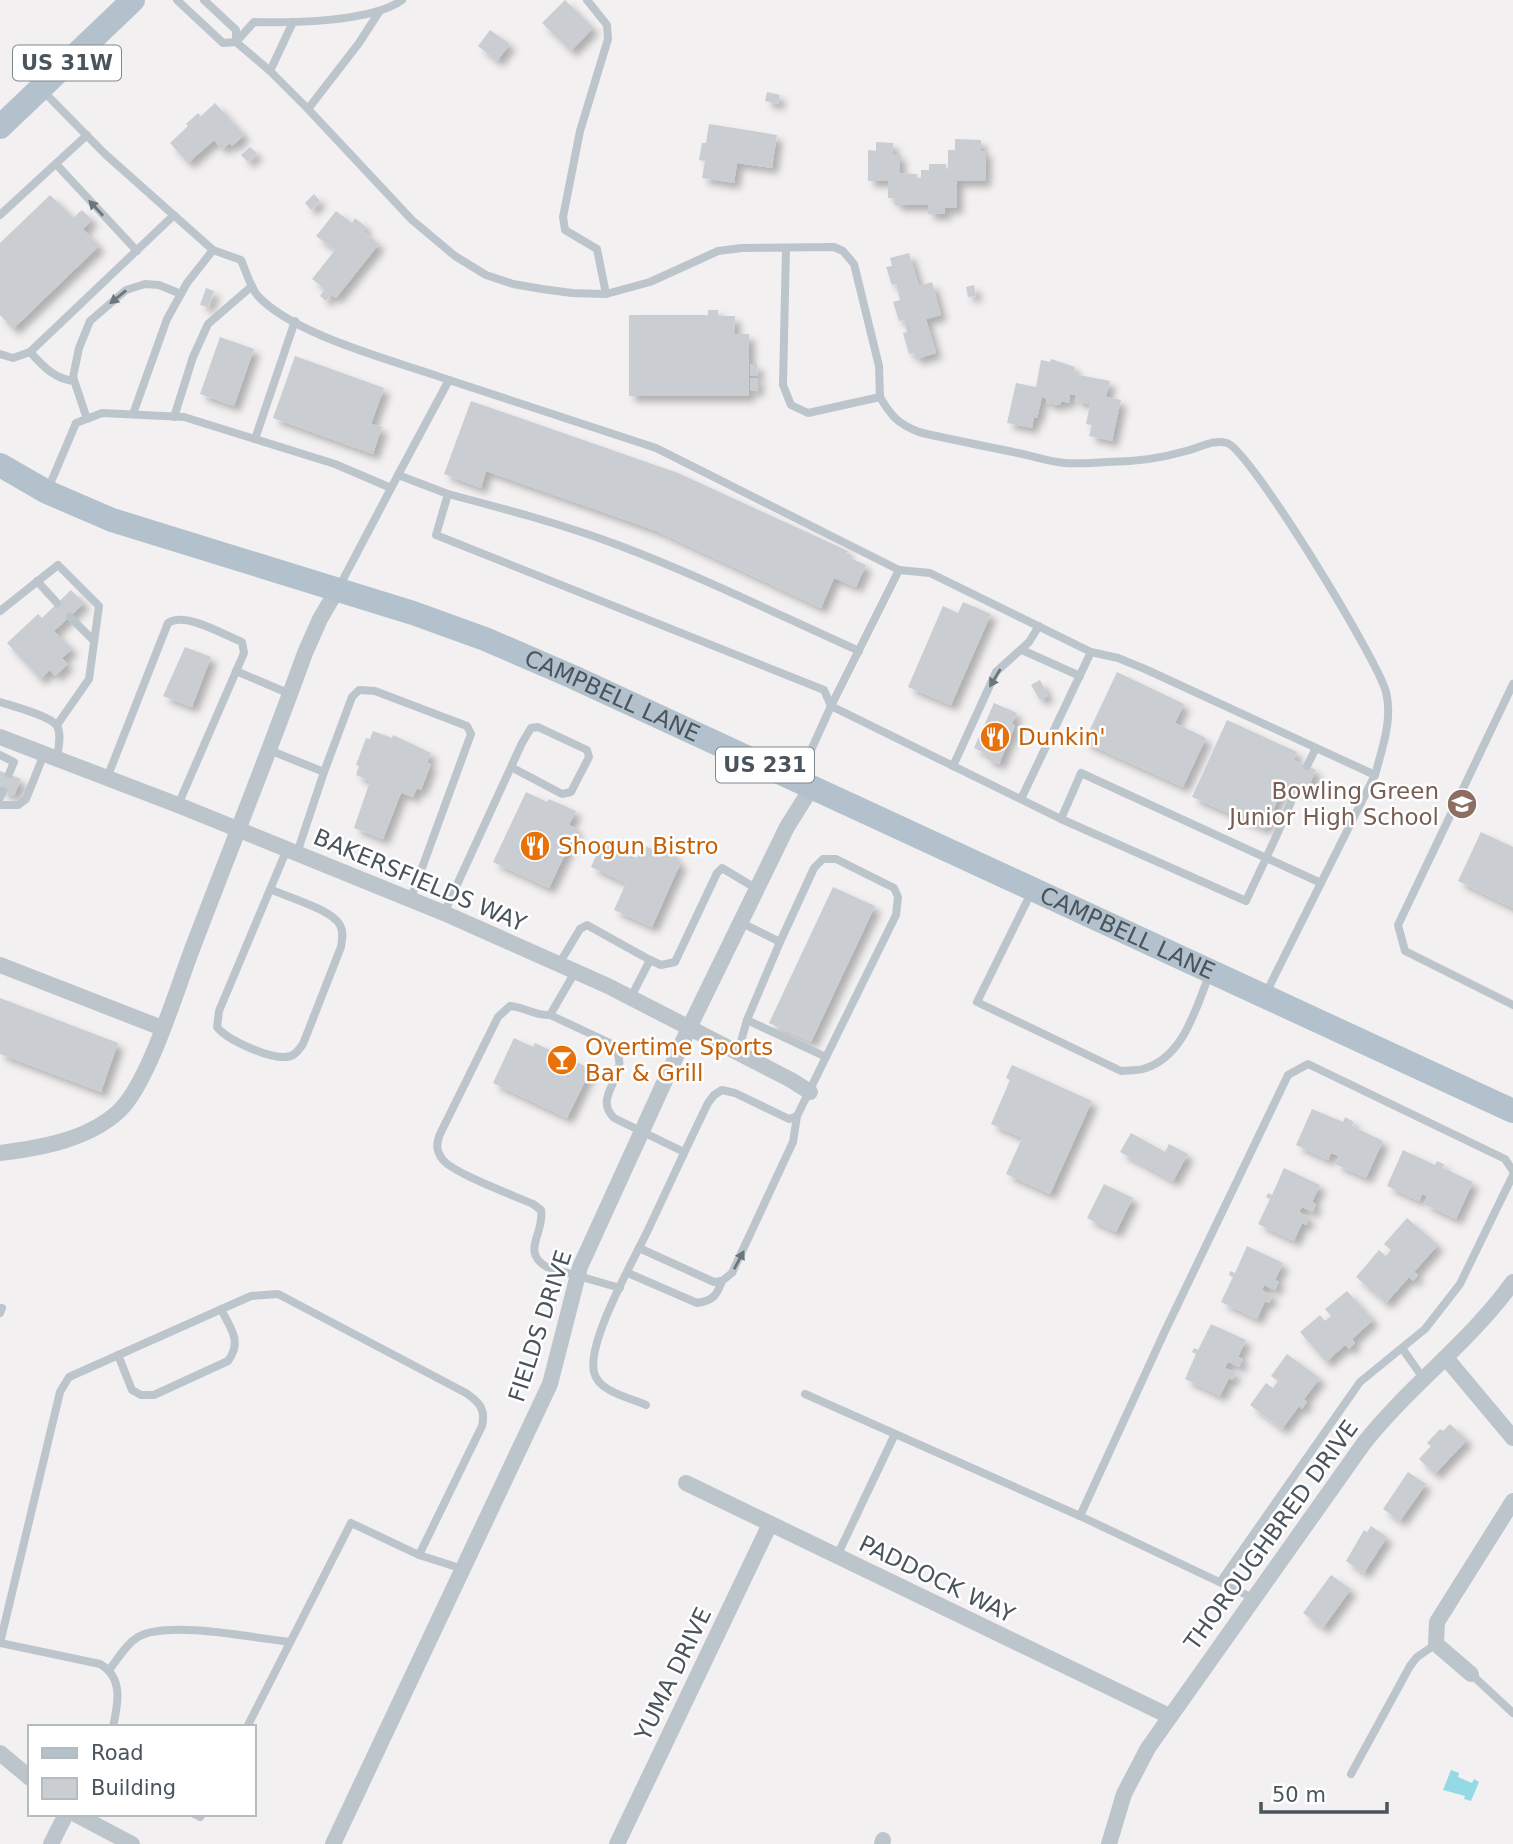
<svg xmlns="http://www.w3.org/2000/svg" width="1513" height="1844" font-family="'DejaVu Sans',sans-serif">
  <defs>
    <filter id="shadow"><feDropShadow dx="6" dy="6" stdDeviation="3.5" flood-color="#0004"/></filter>
  </defs>
  <rect width="100%" height="100%" fill="#f2f0f0"/>
  <polygon fill="#93dae6" points="1451,1770 1459,1773 1458,1777 1472,1783 1474,1779 1479,1782 1471,1801 1464,1799 1465,1796 1443,1790"/>
  <g fill="#cacdd2" filter="url(#shadow)">
    <polygon points="565,0 593,28 571,51 542,23"/>
    <polygon points="490,30 510,44 497,61 478,46"/>
    <polygon points="767,92 780,95 778,104 765,101"/>
    <polygon points="215,103 244,135 232,146 230,143 222,149 214,140 188,163 170,143 188,126 186,124 198,113 201,116"/>
    <polygon points="709,124 777,135 772,168 737,163 734,183 702,178 705,161 699,160 702,143 706,143"/>
    <polygon points="955,139 981,140 981,151 986,151 985,181 957,181 957,208 945,208 945,214 928,214 928,205 895,205 895,198 888,198 888,181 868,181 868,150 876,151 876,142 893,143 893,154 900,154 900,173 917,174 917,178 921,178 921,170 929,170 929,164 946,164 946,169 948,169 948,150 955,150"/>
    <polygon points="250,147 257,153 248,162 241,155"/>
    <polygon points="314,194 320,201 311,210 305,203"/>
    <polygon points="50,195 73,218 82,210 92,220 83,229 99,246 13,329 0,315 0,243"/>
    <polygon points="336,211 352,223 355,218 366,227 363,231 379,244 336,298 331,294 326,301 320,296 325,289 312,279 335,250 316,236"/>
    <polygon points="909,253 919,286 932,282 941,315 926,319 936,353 916,359 914,353 909,354 903,333 907,332 904,320 899,321 893,302 900,300 896,284 892,285 886,267 892,266 890,258"/>
    <polygon points="974,285 976,296 968,297 966,287"/>
    <polygon points="206,288 214,291 208,307 200,305"/>
    <polygon points="708,310 718,310 718,316 735,316 734,334 749,334 749,396 629,396 629,315 708,315"/>
    <polygon points="220,337 254,349 234,406 200,394"/>
    <polygon points="295,356 384,388 371,424 382,427 373,454 273,418"/>
    <polygon points="1051,359 1075,367 1074,374 1110,381 1106,397 1121,400 1112,441 1089,436 1092,425 1086,424 1090,404 1075,401 1076,395 1070,394 1069,403 1061,401 1060,405 1046,403 1047,399 1042,397 1037,418 1034,417 1032,428 1007,423 1016,383 1036,387 1041,360 1050,362"/>
    <polygon points="750,364 757,364 758,376 750,376"/>
    <polygon points="750,378 758,378 758,390 751,391"/>
    <polygon points="471,401 678,473 848,551 845,556 866,565 856,587 834,578 821,608 657,531 486,471 481,488 444,474"/>
    <polygon points="71,590 84,603 54,631 72,649 62,658 68,664 55,676 50,670 40,679 7,643 38,614 42,618"/>
    <polygon points="963,602 991,614 951,705 908,687 943,606 958,613"/>
    <polygon points="185,647 211,657 192,707 163,696"/>
    <polygon points="1117,672 1184,704 1175,723 1206,738 1183,787 1084,742"/>
    <polygon points="1040,680 1048,696 1040,700 1031,685"/>
    <polygon points="994,703 1017,713 1012,724 1015,726 999,764 985,758 987,754 974,748"/>
    <polygon points="1227,720 1297,752 1294,760 1316,770 1306,793 1285,783 1265,829 1192,797"/>
    <polygon points="373,731 392,738 393,735 431,753 427,763 431,764 421,790 417,788 413,797 401,793 383,839 354,828 370,781 356,775 359,766 356,765 366,738 370,739"/>
    <polygon points="0,771 21,779 14,796 0,790"/>
    <polygon points="526,792 547,802 549,799 576,811 569,825 577,829 549,888 493,862"/>
    <polygon points="1481,832 1513,847 1513,908 1458,881"/>
    <polygon points="602,842 637,858 643,845 652,849 654,844 676,854 673,859 681,862 652,927 614,910 626,883 591,867"/>
    <polygon points="833,887 875,906 811,1042 769,1023"/>
    <polygon points="0,998 118,1043 101,1092 0,1054"/>
    <polygon points="514,1038 533,1047 535,1043 591,1069 567,1118 493,1083"/>
    <polygon points="1012,1065 1092,1101 1050,1194 1006,1174 1022,1138 991,1124 1010,1080 1006,1078"/>
    <polygon points="1312,1109 1343,1122 1345,1117 1354,1122 1352,1126 1383,1141 1366,1178 1335,1164 1339,1156 1331,1153 1328,1160 1296,1145"/>
    <polygon points="1131,1133 1165,1152 1169,1144 1188,1154 1173,1181 1120,1152"/>
    <polygon points="1403,1150 1435,1165 1437,1161 1444,1164 1443,1168 1473,1182 1456,1219 1424,1204 1427,1196 1422,1194 1419,1201 1387,1186"/>
    <polygon points="1284,1168 1320,1185 1312,1202 1316,1204 1313,1212 1302,1207 1299,1212 1309,1217 1306,1225 1302,1223 1294,1241 1258,1224 1270,1199 1266,1197 1268,1193 1272,1195"/>
    <polygon points="1104,1184 1133,1198 1116,1232 1087,1218"/>
    <polygon points="1407,1218 1438,1245 1414,1272 1418,1275 1413,1281 1409,1277 1386,1303 1356,1277 1379,1250 1386,1256 1391,1250 1384,1244"/>
    <polygon points="1247,1246 1283,1263 1275,1280 1279,1282 1275,1290 1264,1285 1262,1290 1272,1295 1269,1303 1265,1301 1257,1319 1221,1302 1233,1277 1229,1275 1230,1271 1235,1273"/>
    <polygon points="1347,1291 1373,1320 1352,1339 1355,1343 1349,1349 1345,1345 1326,1362 1300,1332 1320,1315 1325,1321 1331,1316 1325,1309"/>
    <polygon points="1211,1324 1246,1340 1238,1357 1243,1359 1239,1367 1228,1362 1225,1368 1236,1373 1232,1380 1229,1378 1220,1396 1185,1379 1196,1354 1192,1352 1194,1348 1198,1350"/>
    <polygon points="1287,1354 1320,1378 1304,1399 1307,1402 1302,1409 1299,1406 1282,1429 1250,1405 1266,1383 1273,1388 1278,1381 1271,1376"/>
    <polygon points="1450,1424 1467,1440 1435,1474 1419,1459 1431,1446 1427,1443 1440,1429 1443,1431"/>
    <polygon points="1408,1472 1426,1484 1400,1521 1383,1509"/>
    <polygon points="1371,1526 1387,1537 1364,1573 1346,1561 1364,1530 1367,1532"/>
    <polygon points="1331,1575 1351,1589 1323,1628 1303,1613"/>
  </g>
  <g fill="none" stroke-linecap="round" stroke-linejoin="round">
    <g stroke="#bdc5cc" stroke-width="8">
      <polyline points="177,0 223,43 236,42 270,71 308,109 412,220 455,256 486,275 513,284 542,289 572,293 606,294 650,282 718,251 742,248 834,247 843,251 854,264 879,366 880,397 808,413 791,405 783,385 786,249"/>
      <polyline points="204,0 236,30 236,42"/>
      <polyline points="587,0 607,25 608,39 580,131 563,217 565,230 597,249 606,294"/>
      <path d="M236,42L254,22C292,23 372,22 402,0"/>
      <polyline points="270,71 293,22"/>
      <polyline points="43,91 105,154 213,250 187,283 167,319 133,414"/>
      <polyline points="308,109 359,43 379,12"/>
      <polyline points="56,164 137,251"/>
      <polyline points="0,215 87,135"/>
      <path d="M213,250L241,260C246,271 250,286 257,295C294,336 396,361 449,380"/>
      <path d="M30,352C43,366 54,379 74,381"/>
      <polyline points="0,354 13,358 30,352 174,215"/>
      <path d="M880,397C891,416 898,424 919,432C952,440 985,446 1018,453C1033,456 1049,462 1065,463C1079,464 1094,463 1107,462C1133,462 1162,458 1186,451C1200,448 1212,439 1227,443C1250,450 1378,660 1386,692C1393,719 1382,749 1375,775L1266,993"/>
      <polyline points="174,417 193,357 208,324 252,286"/>
      <polyline points="87,419 73,377 79,348 90,321 126,290 145,284 159,285 181,294"/>
      <polyline points="255,439 295,321"/>
      <polyline points="398,475 449,380 656,448 899,570 831,706"/>
      <polyline points="48,489 76,423 102,413 184,417 335,464 391,488"/>
      <path d="M448,494C505,509 562,524 618,545C700,576 779,615 859,651"/>
      <polyline points="899,570 930,573 1091,652 1021,799"/>
      <polyline points="37,581 57,603"/>
      <polyline points="339,587 398,475 448,494 436,535 824,690 831,706"/>
      <polyline points="0,611 58,565 99,606 89,679 57,725"/>
      <polyline points="70,617 94,641"/>
      <polyline points="1022,650 1080,676"/>
      <polyline points="1091,652 1118,658 1145,669 1375,775"/>
      <polyline points="236,671 290,694"/>
      <polyline points="1513,684 1398,925 1405,951 1513,1005"/>
      <path d="M0,702C12,706 51,716 57,726C62,735 58,749 57,759"/>
      <polyline points="269,750 324,772 352,697 359,690 375,691 467,726 471,734 411,898"/>
      <polyline points="0,755 14,762 9,774"/>
      <polyline points="953,766 996,672 1029,642 1039,626"/>
      <polyline points="1307,766 1316,748"/>
      <path d="M107,778L168,623C185,611 224,635 242,642L244,653L178,805"/>
      <polyline points="798,779 831,706 1061,819"/>
      <path d="M1296,789C1282,827 1263,864 1246,901L1061,819L1081,773L1321,883"/>
      <polyline points="0,798 3,791"/>
      <polyline points="0,805 18,805 26,799 44,754"/>
      <polyline points="297,853 324,772"/>
      <path d="M270,889C287,897 331,909 340,925C344,932 342,939 341,947L303,1044C298,1051 294,1057 285,1057C268,1058 227,1040 217,1027L219,1011L287,849"/>
      <path d="M1032,891L977,1002L1121,1071C1128,1070 1136,1071 1143,1069C1184,1058 1196,1007 1210,973"/>
      <polyline points="444,913 522,743 531,728 538,727 587,750 589,757 571,792 562,794 511,767"/>
      <polyline points="780,942 814,868 823,859 836,859 894,888 898,897 896,915 826,1057"/>
      <polyline points="559,964 580,929 587,925 650,960"/>
      <path d="M575,972L550,1015C534,1016 525,1007 510,1006L498,1017L440,1134C436,1144 436,1151 443,1160C455,1174 513,1195 533,1204L541,1210C545,1233 520,1252 547,1267L620,1288"/>
      <polyline points="631,997 650,960 661,965 675,962 717,873 722,868 757,889"/>
      <path d="M550,1015L610,1043C639,1072 589,1093 614,1118L684,1152"/>
      <polyline points="738,1052 747,1020"/>
      <polyline points="639,1248 714,1282 722,1281 732,1273 793,1142 797,1116"/>
      <path d="M628,1273L697,1303C713,1301 717,1295 722,1281"/>
      <polyline points="0,1313 2,1308"/>
      <polyline points="1402,1348 1423,1378"/>
      <path d="M118,1355L132,1390L141,1395H154L228,1361C243,1341 230,1328 221,1309"/>
      <polyline points="805,1394 1080,1516 1253,1598"/>
      <path d="M646,1405C631,1398 598,1392 594,1372C587,1342 632,1263 646,1234C667,1190 687,1146 708,1103L714,1095L722,1090L735,1093L789,1119L797,1116L826,1057L747,1020L780,942L742,923"/>
      <polyline points="1080,1516 1164,1333 1288,1075 1308,1064 1505,1159 1513,1171"/>
      <polyline points="419,1555 463,1569"/>
      <polyline points="837,1556 895,1434"/>
      <polyline points="1220,1582 1360,1382 1425,1329 1460,1284 1513,1175"/>
      <path d="M109,1670C118,1659 126,1644 138,1637C168,1620 254,1638 290,1642"/>
      <polyline points="1471,1674 1513,1713"/>
      <path d="M113,1727C118,1704 124,1678 100,1664L0,1643L60,1392L69,1377L251,1296L278,1294L466,1393C479,1402 486,1409 482,1426L419,1555L351,1523L247,1727"/>
      <polyline points="1351,1774 1410,1666 1417,1657 1436,1644"/>
      <polyline points="194,1814 200,1817 202,1814"/>
    </g>
    <g stroke="#bdc5cc" stroke-width="16">
      <polyline points="0,737 178,805 444,913 608,986 791,1080 810,1092"/>
      <polyline points="0,965 162,1028"/>
      <path d="M0,1153C40,1148 88,1140 119,1111C148,1084 176,992 191,952C229,852 269,753 305,653L320,619L337,590"/>
      <polyline points="1446,1358 1513,1438"/>
      <polyline points="686,1483 1169,1716"/>
      <polyline points="1471,1674 1436,1644 1437,1622 1513,1501"/>
      <polyline points="0,1753 30,1778"/>
      <polyline points="75,1814 132,1844"/>
      <polyline points="51,1844 66,1814"/>
      <polyline points="333,1844 550,1384 580,1267 689,1028 787,827 812,787"/>
      <polyline points="617,1844 770,1524"/>
      <polyline points="882,1844 883,1840"/>
      <path d="M1109,1844L1124,1794L1148,1748L1364,1443C1410,1385 1470,1342 1513,1282"/>
    </g>
    <g stroke="#b2c1cc" stroke-width="24">
      <polyline points="0,127 133,0"/>
      <path id="s1" d="M0,465L47,492L112,520L413,613L485,639L573,677L1513,1111"/>
    </g>
  </g>
  <defs><path id="oneway-solid" d="M-6-.8H1V-3.2L6.5 0L1 3.2V.8H-6Z" transform="scale(1.75)"/></defs>
  <g fill="#6c767e">
    <use href="#oneway-solid" transform="translate(96 208) rotate(-133)"/>
    <use href="#oneway-solid" transform="translate(118 297) rotate(141)"/>
    <use href="#oneway-solid" transform="translate(995 678) rotate(121)"/>
    <use href="#oneway-solid" transform="translate(739 1260) rotate(-62)"/>
  </g>
  <defs>
    <g id="restaurant-disc" transform="scale(1.575)"><circle r="9.5" fill="#e8710a" stroke="#fff"/><path d="M-5-6h1v4h1v-4h1v4h1v-4h1v5L-1.5 .5V6h-2V.5L-5-1ZM5-6V6H3V1.5H1.5Q1.5-4 5-6Z" fill="#fff"/></g>
    <g id="school-disc" transform="scale(1.575)"><circle r="9.5" fill="#8d6e63" stroke="#fff"/><path d="M0-5L7-2L0 1L-7-2ZM-4 1L0 2.5L4 1V4Q0 6-4 4Z" fill="#fff"/></g>
    <g id="bar-disc" transform="scale(1.575)"><circle r="9.5" fill="#e8710a" stroke="#fff"/><path d="M-6-5H6L.8 .8V4.5H3.5V6h-7V4.5H-.8V.8Z" fill="#fff"/></g>
  </defs>
  <g fill-rule="evenodd">
    <use href="#restaurant-disc" x="995" y="737"/>
    <use href="#school-disc" x="1462" y="804"/>
    <use href="#restaurant-disc" x="535" y="846"/>
    <use href="#bar-disc" x="562" y="1060"/>
  </g>
  <g text-anchor="middle" dominant-baseline="central" stroke-width="5" stroke-linejoin="round" paint-order="stroke">
    <g fill="#fff" stroke="#80878d" stroke-width="2">
      <rect x="13" y="45.5" width="108" height="35" rx="5"/>
      <rect x="716" y="747.5" width="98" height="35" rx="5"/>
    </g>
    <g font-size="21" font-weight="bold" fill="#49545c">
      <text x="67" y="63">US 31W</text>
      <text x="765" y="765">US 231</text>
    </g>
    <g font-size="23" fill="#49545c" stroke="#fff">
      <text stroke="none"><textPath href="#s1" startOffset="656">CAMPBELL LANE</textPath></text>
      <text transform="translate(420 880) rotate(23)">BAKERSFIELDS WAY</text>
      <text stroke="none"><textPath href="#s1" startOffset="1223">CAMPBELL LANE</textPath></text>
      <text transform="translate(540 1326) rotate(-72)">FIELDS DRIVE</text>
      <text transform="translate(1271 1535) rotate(-54)">THOROUGHBRED DRIVE</text>
      <text transform="translate(937 1579) rotate(26)">PADDOCK WAY</text>
      <text transform="translate(673 1674) rotate(-64)">YUMA DRIVE</text>
    </g>
    <g font-size="23" fill="#c56008" stroke="#fff" text-anchor="start">
      <text x="1018" y="737">Dunkin'</text>
      <text x="558" y="846">Shogun Bistro</text>
      <text x="585" y="1047">Overtime Sports<tspan x="585" dy="26">Bar &amp; Grill</tspan></text>
    </g>
    <g font-size="23" fill="#785e54" stroke="#fff" text-anchor="end">
      <text x="1439" y="791">Bowling Green<tspan x="1439" dy="26">Junior High School</tspan></text>
    </g>
  </g>
  <rect x="28" y="1725" width="228" height="91" fill="#ffffff" stroke="#b6bbbe" stroke-width="2"/>
  <rect x="42" y="1748" width="35" height="10" fill="#b2c1cc" stroke="#b6bbbe" stroke-width="2"/>
  <text x="91" y="1760" font-size="21" fill="#49545c">Road</text>
  <rect x="42" y="1778" width="35" height="21" fill="#cacdd2" stroke="#b6bbbe" stroke-width="2"/>
  <text x="91" y="1795" font-size="21" fill="#49545c">Building</text>
  <path d="M1261 1802v10h126v-10" fill="none" stroke="#49545c" stroke-width="3.5"/>
  <text x="1272" y="1802" font-size="21" fill="#49545c" stroke="#ffffff" stroke-width="5" paint-order="stroke">50 m</text>
</svg>
